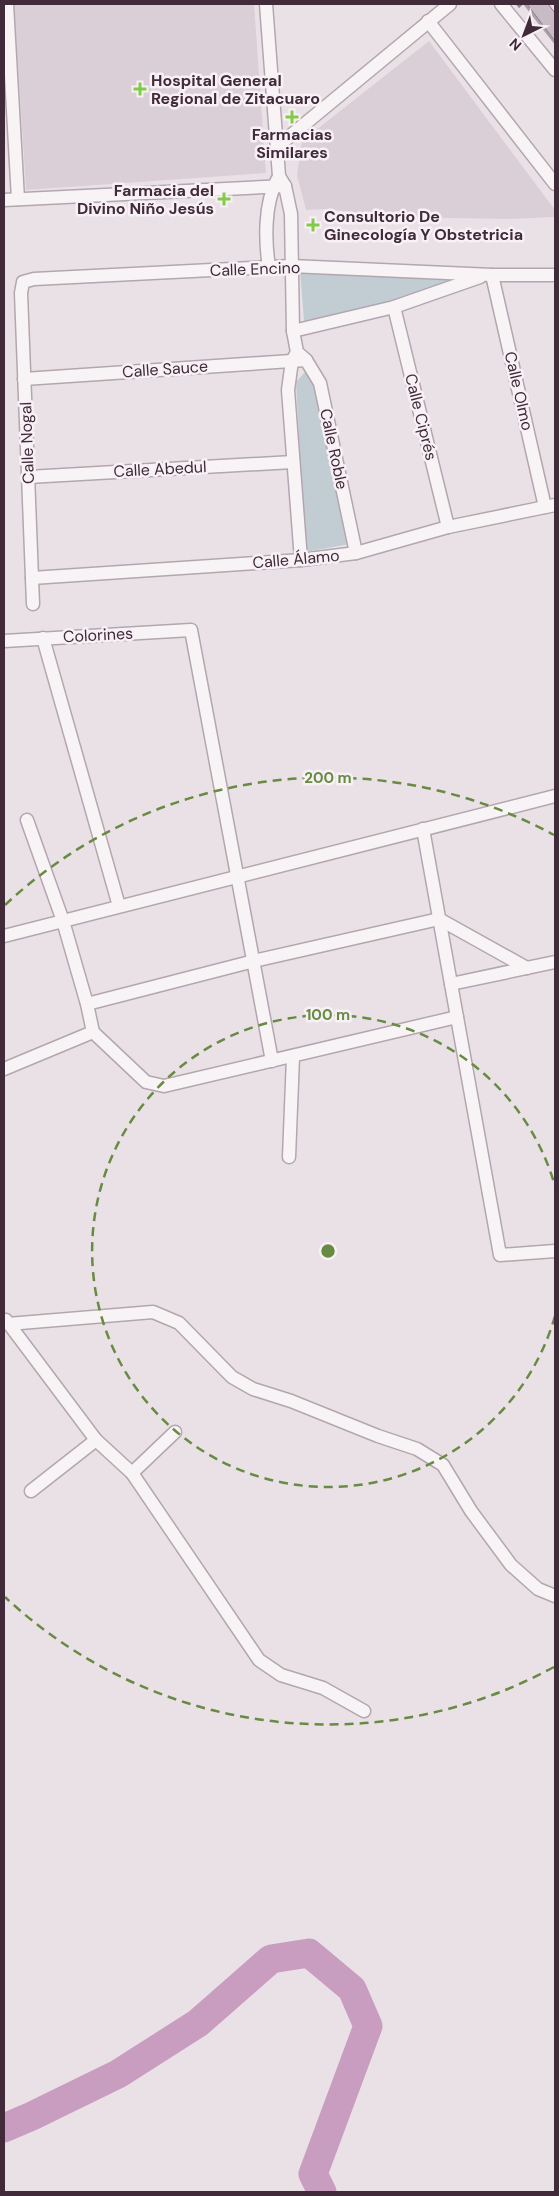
<svg xmlns="http://www.w3.org/2000/svg" width="559" height="2196" font-family="'DM Sans',sans-serif">
  <rect width="100%" height="100%" fill="#eae1e7"/>
  <g fill="#dbcfd7">
    <polygon points="14,4 254,4 266,173 26,190"/>
    <polygon points="429,41 555,210 555,217 511,219 393,217 325,209 306,210 297,175 302,141"/>
  </g>
  <g fill="#c2ccd3">
    <polygon points="300,270 471,277 386,307 304,321"/>
    <polygon points="305,372 316,385 350,544 305,552 296,382"/>
  </g>
  <g fill="none" stroke-linecap="round" stroke-linejoin="round">
    <polyline stroke="#c99dbf" stroke-width="29" points="4,2128 32,2116 118,2074 198,2023 271,1959 309,1953 352,1989 368,2026 313,2174 322,2192"/>
    <g stroke="#b4a6af" stroke-width="15">
      <g id="street">
        <polyline points="7,4 18,199"/>
        <polyline points="266,4 279,176 285,186 291,214 293,331 297,352 306,360 320,383 356,553"/>
        <polyline points="501,4 555,70"/>
        <polyline points="428,21 555,184"/>
        <polyline points="278,146 450,4"/>
        <polyline points="4,200 285,186"/>
        <path d="M269,267C265,241 264,204 277,180"/>
        <polyline points="492,275 545,507"/>
        <polyline points="394,307 448,527"/>
        <polyline points="293,331 394,307 480,277"/>
        <polyline points="296,354 292,361 288,390 301,560"/>
        <polyline points="24,379 306,360"/>
        <polyline points="28,477 293,462"/>
        <polyline points="32,578 301,560 356,553 448,527 555,505"/>
        <polyline points="33,604 21,293 23,282 34,279 291,266 492,275 555,275"/>
        <polyline points="43,638 119,906"/>
        <polyline points="4,641 191,630 272,1061"/>
        <polyline points="27,820 63,921 87,1004 93,1032 146,1082 164,1086 457,1017"/>
        <polyline points="423,829 500,1255 555,1251"/>
        <polyline points="4,936 555,796"/>
        <polyline points="451,984 555,962"/>
        <polyline points="87,1004 254,961 439,919 527,968"/>
        <polyline points="4,1069 93,1032"/>
        <polyline points="289,1157 293,1057"/>
        <polyline points="6,1320 96,1440 132,1473 259,1660 281,1675 323,1688 364,1711"/>
        <polyline points="8,1324 153,1312 179,1323 232,1377 253,1389 291,1401 378,1436 417,1449 443,1465 471,1511 511,1565 538,1589 555,1596"/>
        <polyline points="132,1473 175,1432"/>
        <polyline points="31,1491 96,1440"/>
      </g>
    </g>
    <use href="#street" stroke="#f8f4f6" stroke-width="12"/>
  </g>
  <polygon fill="#ada1a9" points="515,4 548,4 555,13 555,45 523,4 519,8"/>
  <polygon fill="#8d838a" points="517,4 523,4 519,8"/>
  <polygon fill="#c9bbc5" stroke="#8d838a" points="527,4 548,4 555,13 555,41"/>
  <g fill="none" stroke="#688b43" stroke-width="2.5" stroke-dasharray="9 6">
    <path d="M555 1316A236 236 0 1 1 555 1186"/>
    <path d="M554 1667A473 473 0 0 1 5 1597M5 905A473 473 0 0 1 554 835"/>
  </g>
  <g fill="#82cb49" stroke="#f7f1f5" stroke-width="2">
    <path d="M137.5 81.5h5v5h5v5h-5v5h-5v-5h-5v-5h5z"/>
    <path d="M289.5 109.5h5v5h5v5h-5v5h-5v-5h-5v-5h5z"/>
    <path d="M221.5 191.5h5v5h5v5h-5v5h-5v-5h-5v-5h5z"/>
    <path d="M310.5 217.5h5v5h5v5h-5v5h-5v-5h-5v-5h5z"/>
  </g>
  <g text-anchor="middle" dominant-baseline="central" stroke-width="5" stroke-linejoin="round" paint-order="stroke">
    <g font-size="16" font-weight="bold" fill="#412a39" stroke="#f7f1f5" text-anchor="start">
      <text x="151" y="80">Hospital General<tspan x="151" dy="18">Regional de Zitacuaro</tspan></text>
      <text x="292" y="134" text-anchor="middle">Farmacias<tspan x="292" dy="18">Similares</tspan></text>
      <text x="214" y="190" text-anchor="end">Farmacia del<tspan x="214" dy="18">Divino Niño Jesús</tspan></text>
      <text x="324" y="216">Consultorio De<tspan x="324" dy="18">Ginecología Y Obstetricia</tspan></text>
    </g>
    <g font-size="16" fill="#412a39" stroke="#f7f1f5">
      <text transform="translate(255 269) rotate(-2)">Calle Encino</text>
      <text transform="translate(165 369) rotate(-4)">Calle Sauce</text>
      <text transform="translate(519 391) rotate(77)">Calle Olmo</text>
      <text transform="translate(421 417) rotate(76)">Calle Ciprés</text>
      <text transform="translate(27 443) rotate(-92)">Calle Nogal</text>
      <text transform="translate(334 449) rotate(78)">Calle Roble</text>
      <text transform="translate(160 469) rotate(-3)">Calle Abedul</text>
      <text transform="translate(296 559) rotate(-5)">Calle Álamo</text>
      <text transform="translate(98 635) rotate(-3)">Colorines</text>
    </g>
  </g>
  <circle cx="328" cy="1251" r="8" fill="#688b43" stroke="#f7f1f5" stroke-width="2.5"/>
  <g font-size="15" text-anchor="middle" font-weight="bold" fill="#688b43" stroke="#f7f1f5" stroke-width="5" stroke-linejoin="round" paint-order="stroke">
    <text x="328" y="783">200 m</text>
    <text x="328" y="1020">100 m</text>
  </g>
  <rect width="559" height="2196" fill="none" stroke="#412a39" stroke-width="10"/>
  <g transform="translate(524 35) rotate(222)" stroke="#f7f1f5" stroke-width="4" paint-order="stroke">
  <path d="M0-4L9 19L0 12L-9 19Z" fill="#412a39"/>
  <text y="-8" font-size="14" font-weight="bold" text-anchor="middle" fill="#412a39">N</text>
  </g>
</svg>
